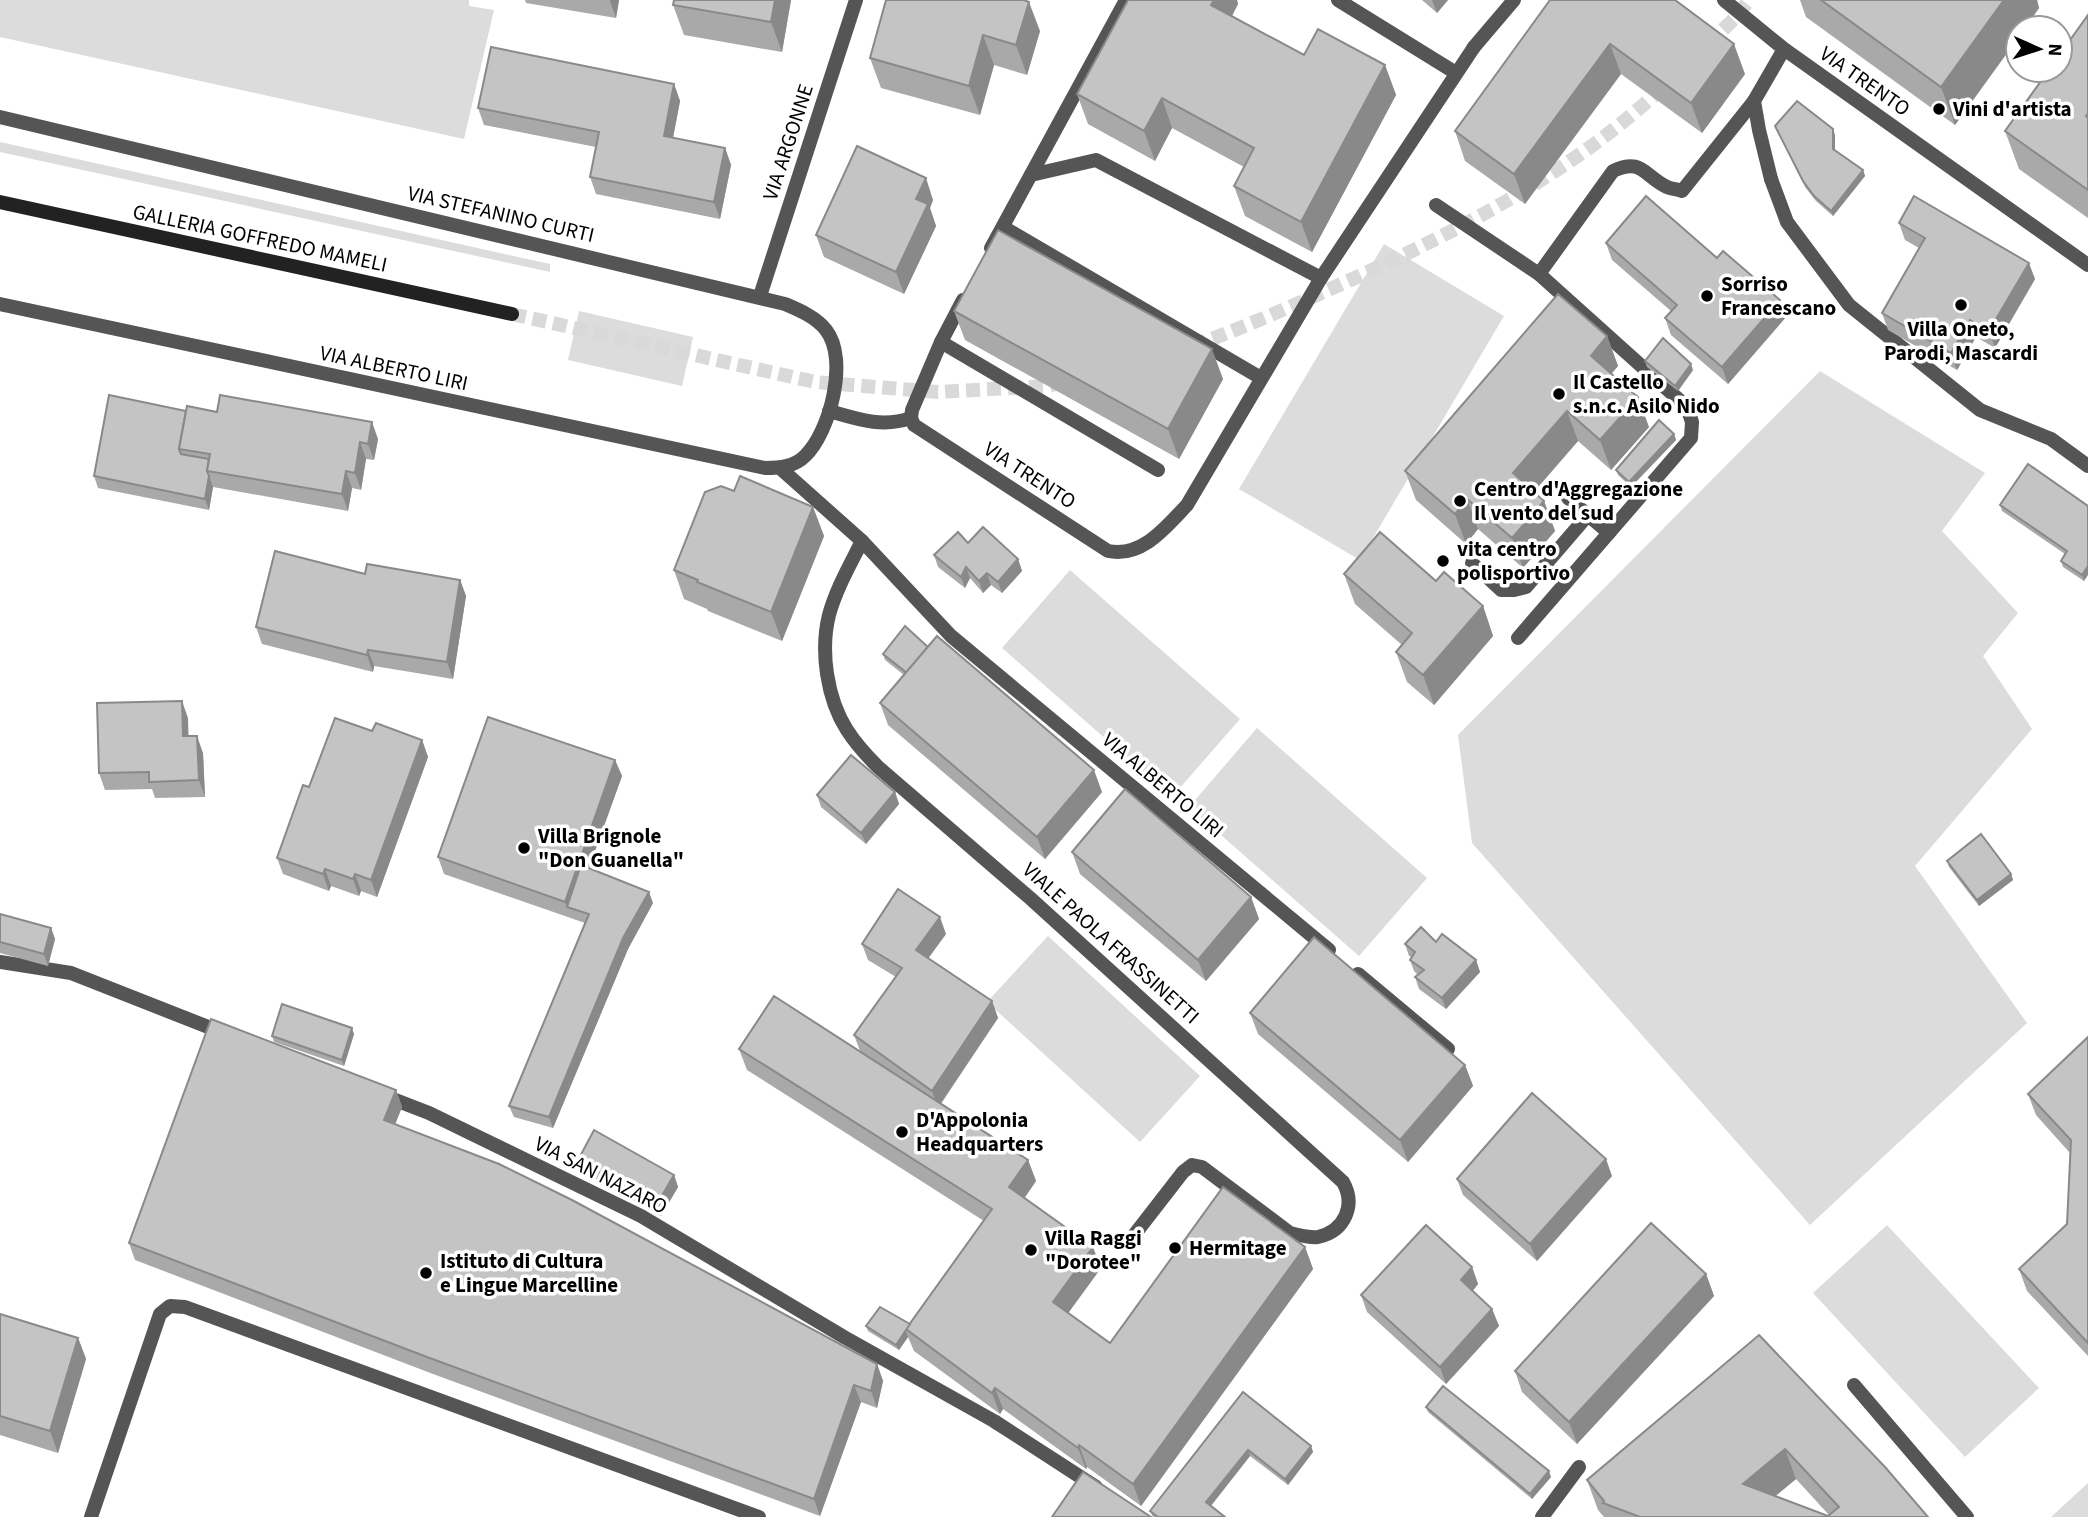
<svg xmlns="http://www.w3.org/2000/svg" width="2088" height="1517" font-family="'Source Sans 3',sans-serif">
  <rect width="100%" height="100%" fill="#fff"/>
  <g fill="#dcdcdc">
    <polygon points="0,0 469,0 469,6 494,10 464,139 0,37"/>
    <polygon points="0,142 550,264 550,272 0,152"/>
    <polygon points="1384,244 1504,316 1360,560 1239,489"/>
    <polygon points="579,311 693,337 682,386 568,360"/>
    <polygon points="1820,371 1985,473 1942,531 2018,613 1983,656 2032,729 1915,866 2027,1023 1810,1225 1472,843 1458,735"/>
    <polygon points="1070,570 1240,719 1172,797 1002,648"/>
    <polygon points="1257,728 1427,878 1359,956 1189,807"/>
    <polygon points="1048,936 1200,1076 1140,1142 987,1002"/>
    <polygon points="1887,1225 2039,1388 1965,1457 1813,1293"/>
    <polygon points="2088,1483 2088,1517 2051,1517"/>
  </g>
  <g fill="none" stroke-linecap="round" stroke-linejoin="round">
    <g stroke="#d9d9d9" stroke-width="14" stroke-dasharray="14 7" stroke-linecap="butt">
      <polyline points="1708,44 1736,17 1749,0"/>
      <polyline points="512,314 815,382 938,392 1048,386 1065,381"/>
      <path d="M1193,346C1248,326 1301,302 1355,278C1465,227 1576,170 1665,85"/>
    </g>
    <g stroke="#555" stroke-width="14">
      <polyline points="1338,0 1456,73"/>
      <polyline points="1031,175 1096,160 1321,278"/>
      <polyline points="1771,179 1759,130 1754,101 1784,49"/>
      <polyline points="1436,205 1539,274"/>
      <polyline points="1003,227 1261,378"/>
      <polyline points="991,248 1126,0"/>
      <polyline points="941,342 963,300"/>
      <path d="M829,411C857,419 882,428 911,418"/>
      <path d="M1158,470L941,342L912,410L911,418L914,425L1108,551C1142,558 1166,527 1187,505L1321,278L1474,47"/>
      <polyline points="1568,498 1609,533"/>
      <polyline points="1472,563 1501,590 1514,590 1526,587 1588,515"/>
      <path d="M1518,638L1691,438L1692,422L1687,407L1539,274L1613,171C1641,158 1643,174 1665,186C1670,189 1677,189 1682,191L1754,101"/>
      <polyline points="91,1517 160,1314 170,1306 185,1307 759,1517"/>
      <polyline points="1542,1517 1579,1467"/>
    </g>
    <g stroke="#555" stroke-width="14">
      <polyline points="1724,0 1784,49 2088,265"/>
      <polyline points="1474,47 1514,0"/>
      <path d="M0,117L785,304C799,310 816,317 826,330C849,359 830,432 805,456C794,467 779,468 765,468L0,304"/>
      <polyline points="1771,179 1787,222 1849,305 1980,410 2051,439 2088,466"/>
      <polyline points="760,296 856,0"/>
      <path d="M780,468L862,541C850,565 836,589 829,615C820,651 827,699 847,730C856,744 867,756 878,767L1030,898L1343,1182C1356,1205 1345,1231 1318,1237C1308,1238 1299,1235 1290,1233L1202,1167L1192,1165L1183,1172L1131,1239"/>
      <polyline points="862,541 951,636 1329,950"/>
      <polyline points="0,962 71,973 226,1034"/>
      <polyline points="1358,974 1448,1049"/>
      <polyline points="385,1096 429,1113 641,1216 844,1337 994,1421 1096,1487"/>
      <polyline points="1854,1385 1967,1517"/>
    </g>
    <polyline stroke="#222" stroke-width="14" points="0,202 512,314"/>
  </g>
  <g fill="#a9a9a9" fill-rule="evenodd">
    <polygon points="525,0 619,0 616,18 526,3"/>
    <polygon points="674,0 791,0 782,52 684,35 673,5"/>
    <polygon points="886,0 1040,31 1027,75 994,65 980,115 881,88 870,58"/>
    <polygon points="1128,0 1237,0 1238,4 1232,16 1304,55 1385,65 1396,95 1312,252 1245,216 1234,186 1244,167 1172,128 1155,161 1088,124 1077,94"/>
    <polygon points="1422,0 1448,0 1437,13"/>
    <polygon points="1550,0 1745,74 1702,133 1621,74 1525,204 1465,161 1455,131"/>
    <polygon points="1800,0 2037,0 2039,8 1955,125 1806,17"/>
    <polygon points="2088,15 2088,218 2019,169 2005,131"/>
    <polygon points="674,84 680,101 673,138 725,148 731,165 720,219 596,194 590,177 596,147 484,125 478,108"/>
    <polygon points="1775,126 1835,135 1835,151 1863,170 1865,176 1833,216 1816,201 1805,187"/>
    <polygon points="933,200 930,208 936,226 904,294 824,257 816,235"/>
    <polygon points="1899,223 2035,279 1995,348 1976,337 1957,370 1888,330 1882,313 1919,248 1905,240"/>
    <polygon points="1606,243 1717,258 1780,300 1786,317 1728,384 1671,335 1665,318 1671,311 1612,260"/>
    <polygon points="954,311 1223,379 1179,459 965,340"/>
    <polygon points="1607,336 1618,366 1611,374 1649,427 1611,470 1578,441 1534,492 1544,501 1555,531 1523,568 1478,529 1466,544 1416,500 1405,471"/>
    <polygon points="1645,361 1693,370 1678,391 1647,367"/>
    <polygon points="186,411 378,439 374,460 366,459 361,490 352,488 348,511 213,487 209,510 98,488 94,476"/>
    <polygon points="1674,434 1676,440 1631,487 1618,475 1616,470"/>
    <polygon points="734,491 813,507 824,536 782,641 708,611 707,609 684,599 674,570"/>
    <polygon points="2000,505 2088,506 2084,581 2063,567 2061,561 2065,554 2002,511"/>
    <polygon points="968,543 1018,559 1022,571 1002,593 991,585 983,593 970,578 965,588 938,567 934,555"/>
    <polygon points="365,574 460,580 466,596 453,679 374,666 373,672 262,644 256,627"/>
    <polygon points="1344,574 1436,581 1483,606 1493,636 1434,705 1407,682 1396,652 1402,645 1355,604"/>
    <polygon points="928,647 1102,792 1045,859 888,725 880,703 904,675 885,660 883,654"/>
    <polygon points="188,718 188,736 203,753 205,797 155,798 152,789 105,790 99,773"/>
    <polygon points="372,731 422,740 428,757 377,897 361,891 359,896 331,886 329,891 283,874 277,858 309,787"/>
    <polygon points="615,760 622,776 589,868 653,903 628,949 553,1128 514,1117 509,1106 585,923 444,874 438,857"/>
    <polygon points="895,792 899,804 866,844 821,807 817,795"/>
    <polygon points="1072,852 1251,897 1259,919 1206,981 1080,874"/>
    <polygon points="1947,861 2011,874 2013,880 1979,906 1949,867"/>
    <polygon points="0,914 51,928 55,939 48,966 0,953"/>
    <polygon points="946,934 928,958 992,1001 998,1018 941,1104 1028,1160 1036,1181 1024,1198 1101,1268 1068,1313 1110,1343 1305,1247 1313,1269 1141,1506 1087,1467 1086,1469 1003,1409 1000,1414 914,1351 908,1337 899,1350 868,1331 866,1326 910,1324 984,1221 747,1070 739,1049 860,1051 854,1035 896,977 868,960 862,944"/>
    <polygon points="1436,942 1476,960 1480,972 1446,1009 1419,989 1415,977 1418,975 1414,971 1410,960 1412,957 1409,956 1405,944"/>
    <polygon points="1250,1013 1465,1065 1473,1086 1408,1162 1258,1034"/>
    <polygon points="354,1034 344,1066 274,1042 272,1036"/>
    <polygon points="2088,1037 2088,1356 2027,1291 2019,1269 2067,1224 2070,1153 2036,1115 2028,1094"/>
    <polygon points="396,1090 402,1107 395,1124 877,1364 883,1381 877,1408 861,1402 820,1516 433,1374 135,1260 129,1243"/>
    <polygon points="578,1160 674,1175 678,1187 661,1216 582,1171"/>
    <polygon points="1612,1176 1537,1261 1463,1195 1457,1179"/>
    <polygon points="1472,1267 1478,1284 1473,1291 1492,1309 1499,1326 1446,1384 1367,1312 1361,1295"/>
    <polygon points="1706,1274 1714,1296 1577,1444 1522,1392 1515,1371"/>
    <polygon points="0,1314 78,1338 86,1359 58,1453 0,1435"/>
    <path d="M1759,1335L1928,1517H1604L1598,1510L1587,1480ZM1796,1479L1829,1515L1828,1516L1775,1496Z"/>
    <polygon points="1243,1392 1311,1446 1313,1452 1288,1485 1250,1456 1211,1506 1225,1517 1153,1517 1150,1511"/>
    <polygon points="1426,1407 1551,1477 1532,1499 1428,1412"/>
  </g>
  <g fill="#898989">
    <polygon points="610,0 619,0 616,18 610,1"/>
    <polygon points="775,0 791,0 782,52 771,22"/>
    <polygon points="1214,0 1237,0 1238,4 1222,35 1211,5"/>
    <polygon points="1432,0 1448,0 1437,13"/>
    <polygon points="2004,0 2037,0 2039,8 2025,28 2018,28 2018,38 1955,125 1941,87"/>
    <polygon points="1029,2 1040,31 1027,75 1016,45"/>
    <polygon points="983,35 994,65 980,115 969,86"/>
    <polygon points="1610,44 1621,74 1525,204 1514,174"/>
    <polygon points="1734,44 1745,74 1702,133 1691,103"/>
    <polygon points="1385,65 1396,95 1312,252 1301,222"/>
    <polygon points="674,84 680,101 670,153 664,136"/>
    <polygon points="1162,98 1172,128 1155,161 1144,131"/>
    <polygon points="1833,129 1835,135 1835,155 1833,149"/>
    <polygon points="725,148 731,165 720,219 714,202"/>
    <polygon points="1863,170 1865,176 1833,216 1831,211"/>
    <polygon points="926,178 933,200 930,208 936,226 904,294 896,272 916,199"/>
    <polygon points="2029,263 2035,279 1995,348 1989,331"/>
    <polygon points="1780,300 1786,317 1728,384 1722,367"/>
    <polygon points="1970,320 1976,337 1957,370 1951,353"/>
    <polygon points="1607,336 1618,366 1601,386 1591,356"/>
    <polygon points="1212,349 1223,379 1179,459 1168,429"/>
    <polygon points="1691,364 1693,370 1678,391 1675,386"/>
    <polygon points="1638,397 1649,427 1611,470 1600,440"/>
    <polygon points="1567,411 1578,441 1524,503 1513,473"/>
    <polygon points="372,422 378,439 374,460 368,444"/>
    <polygon points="1674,434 1676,440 1631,487 1629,482"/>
    <polygon points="360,442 366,459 361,490 355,473"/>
    <polygon points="346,471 352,488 348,511 342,494"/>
    <polygon points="209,476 213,487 209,510 205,499"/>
    <polygon points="1467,499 1478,529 1466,544 1455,514"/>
    <polygon points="1544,501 1555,531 1523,568 1512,538"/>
    <polygon points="813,507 824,536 782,641 771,612"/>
    <polygon points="1018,559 1022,571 1002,593 998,582"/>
    <polygon points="2088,566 2088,575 2084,581 2082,575"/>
    <polygon points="966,567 970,578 965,588 961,577"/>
    <polygon points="987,573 991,585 983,593 979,581"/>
    <polygon points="460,580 466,596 453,679 447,662"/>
    <polygon points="1483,606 1493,636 1434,705 1423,675"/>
    <polygon points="368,650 374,666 373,672 367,655"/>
    <polygon points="182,701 188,718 189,753 183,736"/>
    <polygon points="197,736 203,753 205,797 199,780"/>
    <polygon points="422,740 428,757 377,897 371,880"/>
    <polygon points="615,760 622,776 574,909 567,907 565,902"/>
    <polygon points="1094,770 1102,792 1045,859 1037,837"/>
    <polygon points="895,792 899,804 866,844 861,833"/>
    <polygon points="325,869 331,886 329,891 323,874"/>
    <polygon points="355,874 361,891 359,896 353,879"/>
    <polygon points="2011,874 2013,880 1979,906 1977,900"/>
    <polygon points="649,892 653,903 628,949 553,1128 549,1117 623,938"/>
    <polygon points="1251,897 1259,919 1206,981 1198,960"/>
    <polygon points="940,917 946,934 922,967 916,950"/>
    <polygon points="51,928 55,939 48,966 44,954"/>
    <polygon points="1476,960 1480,972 1446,1009 1442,998"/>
    <polygon points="992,1001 998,1018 938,1107 932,1091"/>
    <polygon points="352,1028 354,1034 344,1066 342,1060"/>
    <polygon points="1465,1065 1473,1086 1408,1162 1400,1140"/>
    <polygon points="396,1090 402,1107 390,1137 384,1120"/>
    <polygon points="1606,1159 1612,1176 1537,1261 1530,1244"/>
    <polygon points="1028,1160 1036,1181 1017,1209 1009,1187"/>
    <polygon points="674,1175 678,1187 661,1216 657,1204"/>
    <polygon points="1093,1247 1101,1268 1061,1323 1053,1302"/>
    <polygon points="1305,1247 1313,1269 1141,1506 1133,1484"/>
    <polygon points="1472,1267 1478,1284 1467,1297 1461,1280"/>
    <polygon points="1706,1274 1714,1296 1577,1444 1569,1422"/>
    <polygon points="1492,1309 1499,1326 1446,1384 1440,1367"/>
    <polygon points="906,1331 908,1337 899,1350 896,1345"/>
    <polygon points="78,1338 86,1359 58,1453 50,1431"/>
    <polygon points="877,1364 883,1381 877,1408 871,1391"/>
    <polygon points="854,1385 861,1402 820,1516 814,1499"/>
    <polygon points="995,1388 1003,1409 1000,1414 992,1393"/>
    <polygon points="1079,1445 1087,1467 1086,1469 1078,1448"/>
    <polygon points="1311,1446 1313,1452 1288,1485 1285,1479"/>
    <polygon points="1785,1449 1796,1479 1754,1514 1743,1484"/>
    <polygon points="1248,1450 1250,1456 1209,1508 1206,1502"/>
    <polygon points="1549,1471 1551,1477 1532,1499 1530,1494"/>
  </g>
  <g fill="#c4c4c4" stroke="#898989" stroke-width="2" fill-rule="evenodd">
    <polygon points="674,0 775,0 771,22 673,5"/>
    <polygon points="886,0 1024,0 1029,2 1016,45 983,35 969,86 870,58"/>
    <polygon points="1128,0 1214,0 1211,5 1304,55 1318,29 1385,65 1301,222 1234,186 1254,148 1162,98 1144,131 1077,94"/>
    <polygon points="1550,0 1675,0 1734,44 1691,103 1610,44 1514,174 1455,131"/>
    <polygon points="1821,0 2004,0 1941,87"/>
    <polygon points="2088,15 2088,113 2086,116 2088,117 2088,190 2005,131 2049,70 2060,70 2060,54"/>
    <polygon points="491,47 674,84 664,136 725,148 714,202 590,177 599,132 478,108"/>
    <polygon points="1797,101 1833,129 1833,149 1863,170 1831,211 1814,196 1803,181 1775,126"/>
    <polygon points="857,146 926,178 916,199 928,204 896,272 816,235"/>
    <polygon points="1646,196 1717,258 1723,251 1780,300 1722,367 1665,318 1677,305 1606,243"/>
    <polygon points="1914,196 2029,263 1989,331 1970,320 1951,353 1882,313 1925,238 1899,223"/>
    <polygon points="998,230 1212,349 1168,429 954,311"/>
    <polygon points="1558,294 1607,336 1591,356 1638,397 1600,440 1567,411 1513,473 1544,501 1512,538 1467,499 1455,514 1405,471"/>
    <polygon points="1663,338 1691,364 1675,386 1645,361"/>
    <polygon points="109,395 186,411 179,449 181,454 209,459 207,471 209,476 205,499 94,476"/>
    <polygon points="220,395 372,422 368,444 360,442 355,473 346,471 342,494 207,471 210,454 179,449 187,406 217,412"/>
    <polygon points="1659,420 1674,434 1629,482 1616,470"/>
    <polygon points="2028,464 2088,506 2088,566 2082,575 2061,561 2067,551 2000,505"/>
    <polygon points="740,476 813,507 771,612 697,582 698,580 674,570 705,492 721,486 734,491"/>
    <polygon points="983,527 1018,559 998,582 987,573 979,581 966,567 961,577 934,555 958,532 968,543"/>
    <polygon points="1380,532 1436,581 1444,572 1483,606 1423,675 1396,652 1412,633 1344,574"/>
    <polygon points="275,551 365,574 367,564 460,580 447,662 368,650 367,655 256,627"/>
    <polygon points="905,626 928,647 907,673 883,654"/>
    <polygon points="937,636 1094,770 1037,837 880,703"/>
    <polygon points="182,701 183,736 197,736 199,780 149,782 149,772 99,773 97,703"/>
    <polygon points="488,717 615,760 565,902 438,857"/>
    <polygon points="335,718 372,731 376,723 422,740 371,880 355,874 353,879 325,869 323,874 277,858 303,785 309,787"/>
    <polygon points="851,755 895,792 861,833 817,795"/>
    <polygon points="1125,789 1251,897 1198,960 1072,852"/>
    <polygon points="1981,834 2011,874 1977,900 1947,861"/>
    <polygon points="581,865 649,892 623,938 549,1117 509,1106 589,914 567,907"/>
    <polygon points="898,889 940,917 916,950 992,1001 932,1091 854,1035 902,968 862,944"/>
    <polygon points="0,914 51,928 44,954 0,942"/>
    <polygon points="1421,927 1436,942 1442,934 1476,960 1442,998 1415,977 1424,970 1410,960 1415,952 1405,944"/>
    <polygon points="1314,937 1465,1065 1400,1140 1250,1013"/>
    <polygon points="774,996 1028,1160 1009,1187 1093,1247 1053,1302 1110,1343 1223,1187 1305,1247 1133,1484 1079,1445 1078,1448 995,1388 992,1393 906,1329 992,1209 739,1049"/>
    <polygon points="282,1004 352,1028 342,1060 272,1036"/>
    <polygon points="211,1019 396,1090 384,1120 499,1164 572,1200 877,1364 871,1391 854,1385 814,1499 427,1357 129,1243"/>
    <polygon points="2088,1037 2088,1343 2019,1269 2067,1224 2071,1140 2028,1094"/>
    <polygon points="1532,1093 1606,1159 1530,1244 1457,1179"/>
    <polygon points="594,1130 674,1175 657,1204 578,1160"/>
    <polygon points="1651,1223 1706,1274 1569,1422 1515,1371"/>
    <polygon points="1426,1225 1472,1267 1461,1280 1492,1309 1440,1367 1361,1295"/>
    <polygon points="880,1307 910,1324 896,1345 866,1326"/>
    <polygon points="0,1314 78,1338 50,1431 0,1416"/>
    <path d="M1759,1335L1885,1467L1928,1517H1640L1603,1503L1604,1501L1587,1480ZM1785,1449L1839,1507L1828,1516L1743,1484Z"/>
    <polygon points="1443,1386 1549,1471 1530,1494 1426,1407"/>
    <polygon points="1243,1392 1311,1446 1285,1479 1248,1450 1206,1502 1225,1517 1158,1517 1150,1511"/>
    <polygon points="1083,1472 1151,1517 1052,1517"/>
  </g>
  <g fill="#000" stroke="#fff" stroke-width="2.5">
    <circle cx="1939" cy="109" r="7"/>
    <circle cx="1707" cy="296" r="7"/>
    <circle cx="1961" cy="305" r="7"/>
    <circle cx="1559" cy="394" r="7"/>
    <circle cx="1460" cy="501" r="7"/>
    <circle cx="1443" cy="561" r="7"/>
    <circle cx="524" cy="848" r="7"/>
    <circle cx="902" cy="1132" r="7"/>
    <circle cx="1175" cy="1248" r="7"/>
    <circle cx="1031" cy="1250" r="7"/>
    <circle cx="426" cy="1273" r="7"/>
  </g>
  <g text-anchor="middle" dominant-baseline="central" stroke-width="7" stroke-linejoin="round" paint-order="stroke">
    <g font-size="21" fill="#000" stroke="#fff">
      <text transform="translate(1865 81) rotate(35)">VIA TRENTO</text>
      <text transform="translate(788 142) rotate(-72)">VIA ARGONNE</text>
      <text transform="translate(501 214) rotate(13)">VIA STEFANINO CURTI</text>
      <text transform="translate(260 238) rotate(12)">GALLERIA GOFFREDO MAMELI</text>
      <text transform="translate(394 368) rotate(12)">VIA ALBERTO LIRI</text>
      <text transform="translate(1030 475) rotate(33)">VIA TRENTO</text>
      <text transform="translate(1163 785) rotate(40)">VIA ALBERTO LIRI</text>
      <text transform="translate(1111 943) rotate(42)">VIALE PAOLA FRASSINETTI</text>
      <text transform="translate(601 1175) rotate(27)">VIA SAN NAZARO</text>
    </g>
    <g font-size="21" font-weight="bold" fill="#000" stroke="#fff" text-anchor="start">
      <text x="1953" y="109">Vini d'artista</text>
      <text x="1721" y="284">Sorriso<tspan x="1721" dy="24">Francescano</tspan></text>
      <text x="1961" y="329" text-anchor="middle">Villa Oneto,<tspan x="1961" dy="24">Parodi, Mascardi</tspan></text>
      <text x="1573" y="382">Il Castello<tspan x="1573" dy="24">s.n.c. Asilo Nido</tspan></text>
      <text x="1474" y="489">Centro d'Aggregazione<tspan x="1474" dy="24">Il vento del sud</tspan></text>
      <text x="1457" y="549">vita centro<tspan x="1457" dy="24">polisportivo</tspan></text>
      <text x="538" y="836">Villa Brignole<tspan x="538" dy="24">"Don Guanella"</tspan></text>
      <text x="916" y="1120">D'Appolonia<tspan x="916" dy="24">Headquarters</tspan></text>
      <text x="1045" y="1238">Villa Raggi<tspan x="1045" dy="24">"Dorotee"</tspan></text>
      <text x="1189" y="1248">Hermitage</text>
      <text x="440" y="1261">Istituto di Cultura<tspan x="440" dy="24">e Lingue Marcelline</tspan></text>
    </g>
  </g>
  <g transform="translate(2039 49) rotate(93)"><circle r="33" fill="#ffffff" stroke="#999999" stroke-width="2"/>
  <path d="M0-5L12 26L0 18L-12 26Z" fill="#000000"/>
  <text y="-10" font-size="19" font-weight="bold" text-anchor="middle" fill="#000000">N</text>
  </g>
</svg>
